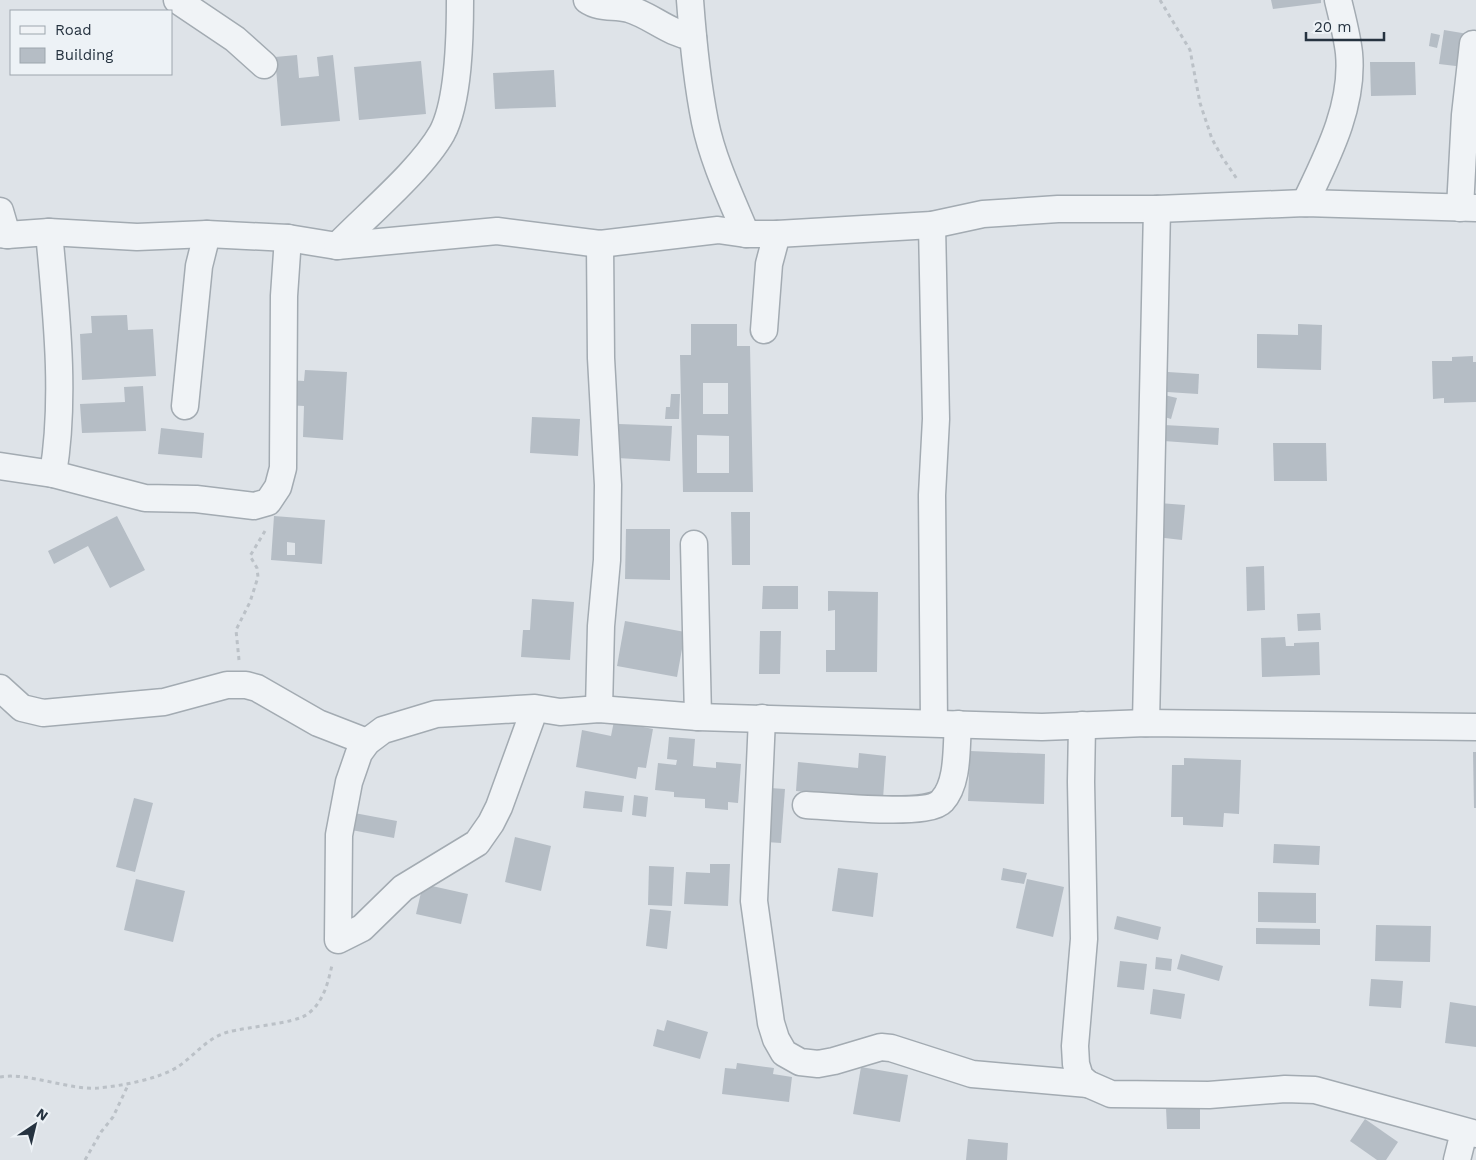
<svg xmlns="http://www.w3.org/2000/svg" width="1476" height="1160" font-family="'Work Sans',sans-serif">
  <rect width="100%" height="100%" fill="#dee3e8"/>
  <g fill="#b5bdc5" fill-rule="evenodd">
    <polygon points="1271,0 1321,0 1321,3 1273,9"/>
    <polygon points="1444,30 1468,34 1464,67 1439,64"/>
    <polygon points="1431,33 1440,35 1437,48 1429,46"/>
    <polygon points="297,55 299,78 319,76 317,57 333,55 340,121 281,126 275,57"/>
    <polygon points="421,61 426,114 359,120 354,67"/>
    <polygon points="1370,62 1415,62 1416,95 1371,96"/>
    <polygon points="554,70 556,107 495,109 493,73"/>
    <polygon points="127,315 128,330 153,329 156,376 82,380 80,334 92,333 91,316"/>
    <path d="M691,324H737V346H750L753,492H683L680,355H691ZM703,383H728V414H703ZM697,435L729,436V473H697Z"/>
    <polygon points="1298,324 1322,325 1321,370 1257,368 1257,334 1298,335"/>
    <polygon points="1473,356 1473,362 1476,362 1476,402 1444,403 1444,398 1433,399 1432,361 1452,361 1452,357"/>
    <polygon points="305,370 347,372 343,440 303,437 304,406 286,405 287,380 304,381"/>
    <polygon points="1168,372 1199,374 1198,394 1167,392"/>
    <polygon points="143,386 146,431 82,433 80,404 125,402 124,387"/>
    <polygon points="671,394 680,394 679,419 665,419 666,407 670,407"/>
    <polygon points="1160,394 1177,398 1171,419 1155,414"/>
    <polygon points="532,417 580,419 578,456 530,453"/>
    <polygon points="619,424 672,426 670,461 617,458"/>
    <polygon points="1164,425 1219,428 1218,445 1164,441"/>
    <polygon points="161,428 204,433 202,458 158,454"/>
    <polygon points="1273,443 1326,443 1327,481 1274,481"/>
    <polygon points="1159,503 1185,505 1182,540 1156,537"/>
    <polygon points="731,512 750,512 750,565 732,565"/>
    <polygon points="117,516 145,570 110,588 88,546 54,564 48,551"/>
    <path d="M274,516L325,520L322,564L271,560ZM287,542L295,543V555H287Z"/>
    <polygon points="626,529 670,529 670,580 625,579"/>
    <polygon points="1264,566 1265,610 1247,611 1246,567"/>
    <polygon points="763,586 798,586 798,609 762,609"/>
    <polygon points="828,591 878,592 877,672 826,672 826,650 835,650 835,610 828,611"/>
    <polygon points="532,599 574,602 570,660 521,657 523,630 530,630"/>
    <polygon points="1320,613 1321,630 1298,631 1297,614"/>
    <polygon points="625,621 685,632 677,677 617,666"/>
    <polygon points="760,631 781,631 780,674 759,674"/>
    <polygon points="1285,637 1286,646 1294,646 1294,643 1319,642 1320,675 1262,677 1261,638"/>
    <polygon points="614,721 653,729 646,768 638,767 636,779 576,767 582,730 611,736"/>
    <polygon points="669,737 695,739 693,766 716,768 716,762 741,764 738,803 728,802 728,810 705,808 705,799 674,797 674,792 655,790 658,763 676,765 677,760 667,759"/>
    <polygon points="970,751 1045,754 1044,804 968,801"/>
    <polygon points="1473,752 1476,752 1476,808 1474,808"/>
    <polygon points="859,753 886,756 883,799 796,791 798,762 858,768"/>
    <polygon points="1184,758 1241,760 1239,814 1224,813 1223,827 1183,825 1183,817 1171,817 1172,765 1184,765"/>
    <polygon points="770,788 785,789 781,843 766,842"/>
    <polygon points="585,791 624,796 622,812 583,808"/>
    <polygon points="634,795 648,797 646,817 632,815"/>
    <polygon points="134,798 153,803 135,872 116,867"/>
    <polygon points="349,812 397,821 394,838 346,829"/>
    <polygon points="515,837 551,846 541,891 505,882"/>
    <polygon points="1274,844 1320,846 1319,865 1273,863"/>
    <polygon points="710,864 730,864 728,906 684,904 686,872 710,873"/>
    <polygon points="649,866 674,867 672,906 648,905"/>
    <polygon points="838,868 878,873 873,917 832,911"/>
    <polygon points="1003,868 1027,873 1024,884 1001,880"/>
    <polygon points="136,879 185,891 173,942 124,930"/>
    <polygon points="1027,879 1064,887 1053,937 1016,928"/>
    <polygon points="423,884 468,894 461,924 416,914"/>
    <polygon points="1258,892 1316,893 1316,923 1258,922"/>
    <polygon points="650,909 671,911 667,949 646,946"/>
    <polygon points="1117,916 1161,927 1158,940 1114,929"/>
    <polygon points="1376,925 1431,926 1430,962 1375,961"/>
    <polygon points="1256,928 1320,929 1320,945 1256,944"/>
    <polygon points="1181,954 1223,966 1219,981 1177,969"/>
    <polygon points="1156,957 1172,959 1171,971 1155,969"/>
    <polygon points="1120,961 1147,964 1144,990 1117,987"/>
    <polygon points="1371,979 1403,981 1401,1008 1369,1006"/>
    <polygon points="1153,989 1185,994 1181,1019 1150,1014"/>
    <polygon points="1450,1002 1476,1006 1476,1047 1445,1043"/>
    <polygon points="667,1020 708,1032 700,1059 653,1046 657,1029 664,1031"/>
    <polygon points="737,1063 774,1068 773,1074 792,1077 789,1102 722,1094 725,1068 736,1069"/>
    <polygon points="861,1067 908,1075 900,1122 853,1114"/>
    <polygon points="1166,1108 1200,1108 1200,1129 1167,1129"/>
    <polygon points="1365,1119 1398,1142 1386,1160 1377,1160 1350,1141"/>
    <polygon points="968,1139 1008,1143 1007,1160 966,1160"/>
  </g>
  <g fill="none" stroke-linecap="round" stroke-linejoin="round">
    <g stroke="#a3abb2" stroke-width="29">
      <g id="street">
        <polyline points="177,0 235,39 264,65"/>
        <path d="M587,0C600,9 614,5 629,9C652,16 668,33 693,37"/>
        <path d="M690,0C693,41 697,82 705,122C713,161 731,198 746,234"/>
        <path d="M1305,203C1327,157 1354,106 1349,53C1347,35 1342,17 1338,0"/>
        <polyline points="1460,208 1465,115 1473,44"/>
        <polyline points="0,211 7,235"/>
        <polyline points="932,225 936,419 932,495 934,723"/>
        <path d="M49,232C56,310 66,396 53,474"/>
        <polyline points="0,234 7,235 49,232 137,237 207,234 288,238 337,246 497,231 600,244 718,230 746,234 777,234 932,225 983,214 1058,209 1157,209 1305,203 1476,208"/>
        <path d="M337,246C368,214 421,170 442,133C459,101 460,36 460,0"/>
        <polyline points="764,330 769,264 777,234"/>
        <polyline points="185,406 199,266 207,234"/>
        <polyline points="0,466 53,474 145,498 196,499 254,506 268,502 278,487 283,468 284,296 288,238"/>
        <polyline points="694,544 698,717"/>
        <polyline points="0,688 22,708 43,713 164,702 227,685 246,685 257,688 318,723 367,742"/>
        <polyline points="535,708 499,807 491,823 477,843 403,888 362,928 338,940 339,835 349,782 359,753 367,742 383,730 436,714 535,708 560,712 599,709 698,717 1042,727 1146,723 1476,727"/>
        <polyline points="599,709 601,626 607,560 608,485 601,358 600,244"/>
        <polyline points="762,718 754,901 771,1023 776,1039 784,1053 800,1062 818,1064 834,1061 881,1047 891,1048 972,1074 1088,1084"/>
        <polyline points="1146,723 1157,209"/>
        <polyline points="1082,725 1081,782 1084,939 1075,1046 1076,1064 1080,1077 1088,1084 1111,1094 1209,1095 1285,1089 1315,1090 1476,1134"/>
        <path d="M806,805C830,806 928,817 942,801C959,783 956,747 958,724"/>
        <polyline points="1457,1160 1464,1132"/>
      </g>
    </g>
    <g stroke="#bbc1c7" stroke-width="3" stroke-dasharray="4 4" stroke-linecap="butt">
      <polyline points="1160,0 1190,50 1200,103 1212,139 1222,157 1237,179"/>
      <polyline points="239,660 236,630 250,602 258,577 257,568 250,556 265,531"/>
      <path d="M0,1077C28,1072 67,1090 98,1088C121,1086 160,1079 179,1066C196,1054 207,1038 228,1032C247,1027 295,1023 306,1015C323,1004 328,983 332,965"/>
      <polyline points="85,1160 101,1132 113,1117 129,1083"/>
    </g>
    <use href="#street" stroke="#f0f3f6" stroke-width="26"/>
  </g>
  <rect x="10" y="10" width="162" height="65" fill="#edf2f6" stroke="#9da6ad"/>
  <rect x="20" y="26" width="25" height="8" fill="#f0f3f6" stroke="#9da6ad"/>
  <text x="55" y="35" font-size="15" fill="#263340">Road</text>
  <rect x="20" y="48" width="25" height="15" fill="#b5bdc5" stroke="#9da6ad"/>
  <text x="55" y="60" font-size="15" fill="#263340">Building</text>
  <g transform="translate(35 1125) rotate(35)" stroke="#edf2f6" stroke-width="4" paint-order="stroke">
  <path d="M0-4L9 19L0 12L-9 19Z" fill="#263340"/>
  <text y="-8" font-size="14" font-weight="bold" text-anchor="middle" fill="#263340">N</text>
  </g>
  <path d="M1306 32v8h78v-8" fill="none" stroke="#263340" stroke-width="2.5"/>
  <text x="1314" y="32" font-size="15" fill="#263340" stroke="#edf2f6" stroke-width="4" paint-order="stroke">20 m</text>
</svg>
